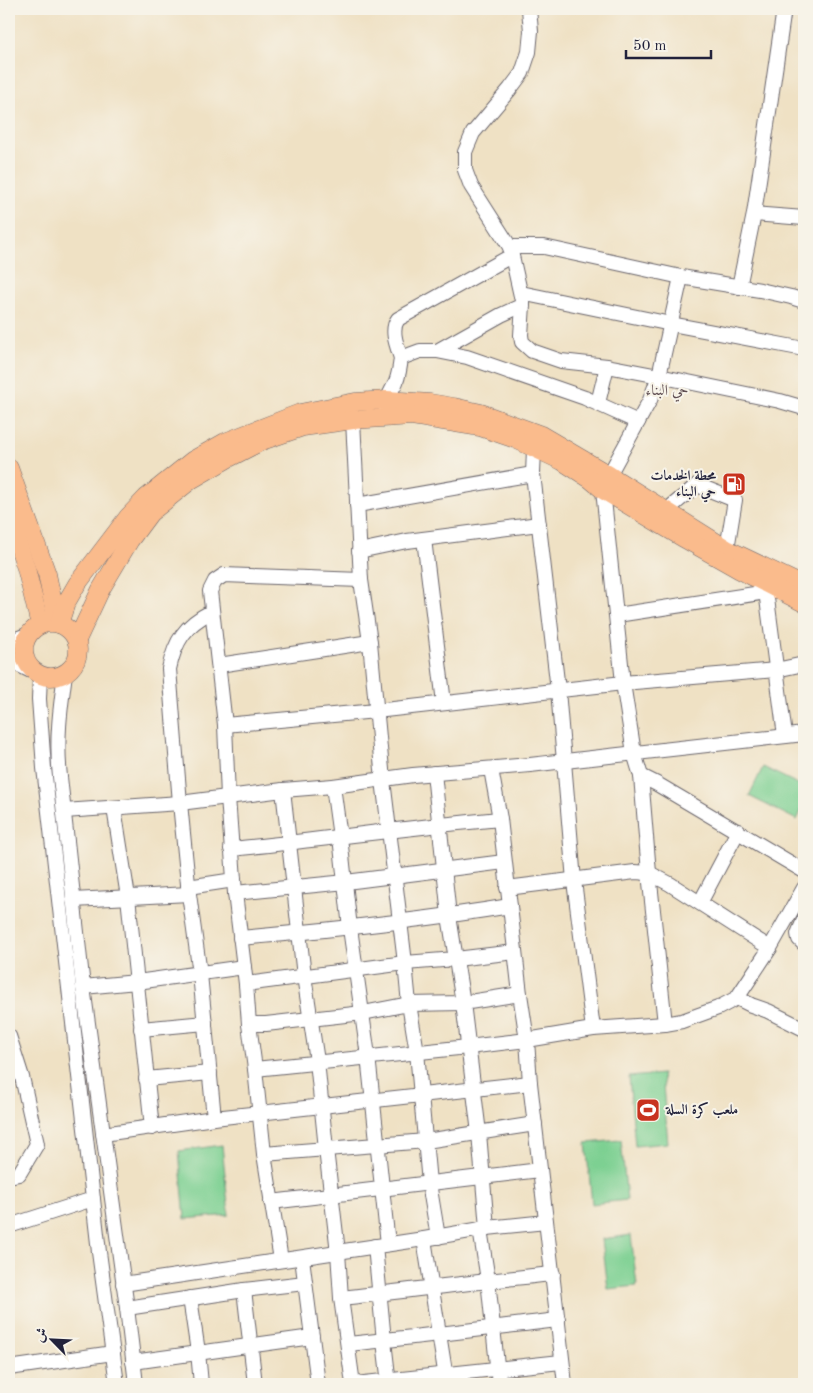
<svg xmlns="http://www.w3.org/2000/svg" width="813" height="1393" font-family="'Old Standard TT',Amiri,serif">
  <rect width="100%" height="100%" fill="#f7f3e8"/>
  <filter id="ink" filterUnits="userSpaceOnUse"><feTurbulence type="fractalNoise" baseFrequency=".02" numOctaves="2"/><feDisplacementMap in="SourceGraphic" scale="10" xChannelSelector="R" yChannelSelector="G"/><feConvolveMatrix kernelMatrix="1 2 1 2 8 2 1 2 1" color-interpolation-filters="sRGB"/></filter>
  <filter id="wash" filterUnits="userSpaceOnUse"><feTurbulence type="fractalNoise" baseFrequency=".0096" numOctaves="4" result="noise"/><feDisplacementMap in="SourceGraphic" scale="20" xChannelSelector="R" yChannelSelector="G"/><feGaussianBlur stdDeviation="1.12" result="paint"/><feColorMatrix in="noise" values="0 0 0 0 0 0 0 0 0 0 0 0 0 0 0 0 0 1.4 0 .05"/><feComposite in="paint" operator="in"/></filter>
  <g filter="url(#wash)">
    <rect width="100%" height="100%" fill="#efe1c4"/>
    <g fill="#7dd092" stroke="#507966">
      <polygon points="763,767 804,787 804,805 797,820 749,796"/>
      <polygon points="662,1074 668,1143 635,1146 629,1077"/>
      <polygon points="621,1140 627,1200 592,1204 586,1143"/>
      <polygon points="222,1145 229,1215 185,1219 179,1151"/>
      <polygon points="631,1235 637,1286 608,1289 602,1239"/>
    </g>
  </g>
  <g filter="url(#ink)">
    <g fill="none" stroke-linecap="round" stroke-linejoin="round">
      <g stroke="#6a656b" stroke-width="16">
        <g id="minor">
          <polyline points="529,9 531,31 529,52 522,73 510,89 473,133 465,152 465,170 471,186 510,247 523,305 521,335 522,342 532,351 561,361 607,366 659,376 780,401 804,408"/>
          <polyline points="754,214 804,218"/>
          <polyline points="510,247 544,247 681,277 760,290 791,297 804,301"/>
          <polyline points="739,287 754,214 784,9"/>
          <polyline points="521,293 671,324 804,349"/>
          <polyline points="437,351 501,315 523,305"/>
          <path d="M401,358C397,346 390,330 398,319L511,256"/>
          <polyline points="598,403 607,366"/>
          <path d="M386,409C387,397 391,392 396,382C399,374 400,367 401,358L420,351H437L467,357L585,398L638,422"/>
          <polyline points="353,420 361,580 370,642 383,780 405,963 409,1004 417,1052 429,1183 438,1237"/>
          <polyline points="534,449 533,474 558,690 574,881 593,1029"/>
          <polyline points="609,475 650,400 659,376 681,277"/>
          <polyline points="603,490 623,683 634,753 641,776 649,873 665,1024"/>
          <polyline points="357,505 533,474"/>
          <polyline points="666,511 697,485 735,500 727,549"/>
          <polyline points="424,539 444,703"/>
          <polyline points="359,551 407,541 539,524"/>
          <polyline points="766,591 785,736"/>
          <path d="M211,612C185,625 175,641 169,669L180,803L189,894L200,974L214,1118"/>
          <polyline points="617,615 780,590"/>
          <polyline points="9,642 29,634"/>
          <polyline points="9,660 37,674"/>
          <polyline points="219,665 370,642"/>
          <path d="M65,674C60,710 56,740 60,777L83,987L127,1308L136,1384"/>
          <polyline points="40,675 39,699 44,768 99,1252 117,1384"/>
          <polyline points="225,725 376,711 623,683 776,670 804,664"/>
          <polyline points="491,769 500,819 520,994 527,1040 530,1083 565,1384"/>
          <polyline points="434,773 449,916 463,1003 479,1133 487,1228"/>
          <polyline points="641,776 657,784 804,871"/>
          <polyline points="333,786 340,837 350,928 368,1056 388,1244"/>
          <polyline points="283,790 304,976 317,1061 326,1149 338,1252 341,1298 353,1384"/>
          <polyline points="114,808 128,897 152,1128"/>
          <polyline points="64,811 180,803 283,790 333,786 413,775 530,765 804,734"/>
          <path d="M231,849C321,840 410,827 500,819"/>
          <polyline points="188,887 234,880"/>
          <polyline points="507,888 635,872 649,873 670,884 770,948"/>
          <polyline points="235,893 346,882 504,862"/>
          <polyline points="73,900 189,894"/>
          <polyline points="700,903 738,831"/>
          <polyline points="804,920 798,934 799,939 804,944"/>
          <path d="M240,938C330,930 420,921 510,906"/>
          <polyline points="246,984 405,963 456,959 515,952"/>
          <polyline points="83,987 137,982 244,967"/>
          <polyline points="737,998 751,1005 768,1011 804,1029"/>
          <polyline points="249,1024 266,1024 363,1013 409,1004 463,1003 520,994"/>
          <polyline points="141,1029 205,1023"/>
          <polyline points="9,1036 22,1077 37,1144 19,1174 9,1176"/>
          <polyline points="255,1069 468,1047 527,1040 593,1029 665,1024 682,1021 718,1008 737,998 770,948 804,888"/>
          <polyline points="146,1079 210,1073"/>
          <polyline points="103,1134 214,1118 530,1083"/>
          <polyline points="264,1154 426,1141 535,1124"/>
          <polyline points="271,1202 540,1170"/>
          <polyline points="9,1226 93,1199"/>
          <polyline points="480,1229 488,1280 499,1384"/>
          <polyline points="424,1239 447,1384"/>
          <polyline points="375,1246 384,1341 389,1384"/>
          <polyline points="302,1258 318,1384"/>
          <polyline points="281,1260 264,1154 255,1069 249,1024 246,984 235,893 228,797 225,725 210,591 215,581 224,575 361,580"/>
          <polyline points="123,1284 424,1239 487,1228 546,1222"/>
          <polyline points="244,1290 255,1384"/>
          <polyline points="190,1298 198,1352 201,1384"/>
          <path d="M341,1298C412,1290 482,1281 553,1274"/>
          <polyline points="127,1308 244,1290 305,1283"/>
          <path d="M348,1344C418,1337 488,1328 558,1320"/>
          <polyline points="133,1362 312,1337"/>
          <polyline points="9,1368 113,1353"/>
          <polyline points="355,1384 561,1362"/>
        </g>
      </g>
      <g stroke="#6a656b" stroke-width="19">
        <g id="major">
          <polyline points="9,468 47,574 57,623"/>
          <polyline points="9,518 26,568 40,625"/>
          <circle cx="51" cy="650" r="27"/>
          <polyline points="59,624 66,603 77,584 128,517 146,498 193,460 225,442 300,413 355,402 387,400 430,403 454,407 481,413 541,435 609,475 727,549 804,586"/>
          <polyline points="77,640 101,589 130,540 150,513 191,480 229,458 262,441 303,427 353,420 412,416 480,427 515,439 562,461 590,479 603,490 685,539 738,569 804,603"/>
        </g>
      </g>
      <use href="#minor" stroke="#fff" stroke-width="14"/>
      <use href="#major" stroke="#fabb8c" stroke-width="18"/>
    </g>
  </g>
  <defs>
    <g id="fuel-square" transform="scale(1.25)"><rect x="-9" y="-9" width="18" height="18" rx="4" fill="#c8321e" stroke="#f7f3e8"/><path d="M-5.5-6h7V0h2V4h1.3V-2.5L3-4.5l.8-.8L6-3V5H2.5V1h-1V6h-7ZM-4.2-4.7v3.2H.2V-4.7Z" fill="#fff"/></g>
    <g id="stadium-square" transform="scale(1.25)"><rect x="-9" y="-9" width="18" height="18" rx="4" fill="#c8321e" stroke="#f7f3e8"/><path d="M0-5a6.5 5 0 1 0 0 10a6.5 5 0 1 0 0-10ZM-3.5-1.8h7v3.6h-7Z" fill="#fff"/></g>
  </defs>
  <g fill-rule="evenodd">
    <use href="#fuel-square" x="734" y="484"/>
    <use href="#stadium-square" x="648" y="1110"/>
  </g>
  <g text-anchor="middle" dominant-baseline="central" stroke-width="4" stroke-linejoin="round" paint-order="stroke">
    <g font-size="14" font-weight="bold" fill="#22223b" stroke="#f7f3e8" text-anchor="end">
      <text x="716" y="476">محطة الخدمات<tspan x="716" dy="16">حي البناء</tspan></text>
      <text x="666" y="1110" text-anchor="start">ملعب كرة السلة</text>
    </g>
    <g font-size="15" fill="#5e4d51" stroke="#f7f3e8">
      <text x="667" y="391">حي البناء</text>
    </g>
  </g>
  <rect width="813" height="1393" fill="none" stroke="#f7f3e8" stroke-width="30"/>
  <g transform="translate(52 1340) rotate(294)" stroke="#f7f3e8" stroke-width="4" paint-order="stroke">
  <path d="M0-4L9 19L0 12L-9 19Z" fill="#22223b"/>
  <text y="-8" font-size="14" font-weight="bold" text-anchor="middle" fill="#22223b">ش</text>
  </g>
  <path d="M626 50v8h85v-8" fill="none" stroke="#22223b" stroke-width="2.5"/>
  <text x="633" y="50" font-size="15" fill="#22223b" stroke="#f7f3e8" stroke-width="4" paint-order="stroke">50 m</text>
</svg>
